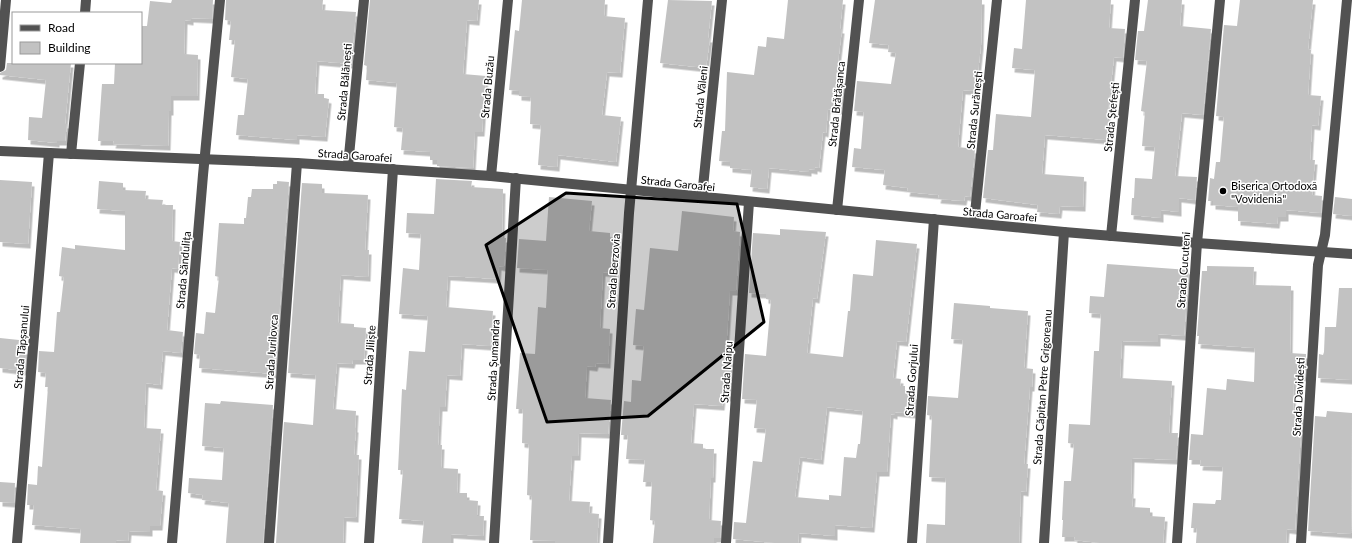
<svg xmlns="http://www.w3.org/2000/svg" width="1352" height="543" font-family="Lato,sans-serif">
  <defs>
    <filter id="shadow"><feDropShadow dx="2.5" dy="4.5" stdDeviation="0" flood-color="#0004"/></filter>
  </defs>
  <rect width="100%" height="100%" fill="#fff"/>
  <g fill="#c2c2c2" fill-rule="evenodd" filter="url(#shadow)">
    <polygon points="172,0 213,0 212,19 191,18 191,21 185,20 184,54 198,55 197,96 171,96 171,111 169,111 168,146 113,144 114,141 98,141 102,84 114,84 115,63 141,63 141,26 147,26 150,1 171,3"/>
    <polygon points="226,0 323,0 322,10 356,12 351,64 317,61 315,94 324,94 324,98 329,99 325,137 297,135 297,140 236,135 238,115 244,115 248,79 231,77 235,40 229,40 231,21 225,20"/>
    <polygon points="370,0 479,0 477,21 467,20 463,74 486,76 482,132 475,132 473,168 437,166 437,160 430,160 430,152 401,150 403,128 394,127 397,83 366,80 367,66 364,65"/>
    <polygon points="522,0 605,0 604,16 625,18 620,73 607,72 602,115 621,117 616,162 558,155 557,167 538,165 541,125 530,124 531,97 519,96 519,91 509,90 515,30 519,31"/>
    <polygon points="668,0 712,1 708,38 710,38 706,68 660,63"/>
    <polygon points="788,0 843,0 840,29 842,29 836,79 844,79 841,110 828,109 826,133 823,132 819,168 815,167 815,170 809,169 809,172 769,168 767,189 750,187 752,170 730,168 730,162 719,161 722,131 725,131 727,72 754,75 758,46 766,47 767,37 784,39"/>
    <polygon points="875,0 982,0 981,45 976,91 963,90 958,147 975,149 970,197 965,196 964,201 938,199 939,195 907,192 908,188 883,185 885,170 852,167 854,148 861,149 864,112 854,111 857,81 891,84 896,53 888,52 889,45 869,43"/>
    <polygon points="1026,0 1111,0 1109,28 1125,29 1123,58 1114,57 1107,120 1109,120 1107,140 1045,135 1042,174 1084,177 1083,207 1060,206 1059,214 1037,212 1038,205 983,198 988,150 993,150 996,114 1031,117 1035,70 1012,68 1014,48 1022,49"/>
    <polygon points="1148,0 1182,0 1180,26 1211,29 1203,115 1182,113 1175,176 1197,177 1195,200 1179,198 1179,212 1161,210 1161,218 1131,215 1132,198 1134,198 1135,178 1152,179 1155,147 1142,146 1145,112 1141,111 1147,61 1135,60 1138,31 1144,31"/>
    <polygon points="1240,0 1313,0 1308,49 1311,50 1308,95 1321,96 1318,126 1312,125 1310,160 1315,160 1312,195 1322,196 1321,213 1286,210 1286,217 1278,217 1277,224 1238,221 1238,207 1213,205 1213,201 1208,201 1210,178 1214,179 1216,162 1220,162 1224,117 1216,116 1224,25 1237,26"/>
    <polygon points="7,63 71,63 65,124 67,124 65,141 57,141 57,143 28,140 29,117 42,118 46,80 0,75 0,73 6,70"/>
    <polygon points="436,179 472,181 471,187 503,189 502,238 506,238 504,267 499,266 498,279 448,276 446,307 493,311 490,346 462,344 460,376 447,375 445,407 440,407 438,445 442,445 441,468 458,469 457,493 467,493 467,500 478,501 477,516 484,516 483,536 451,534 451,543 422,543 424,521 399,519 403,470 398,470 402,389 406,390 409,351 425,352 428,316 399,314 403,268 419,270 421,234 406,233 407,213 434,214"/>
    <polygon points="0,180 32,182 28,244 0,242"/>
    <polygon points="99,181 123,183 123,190 146,191 145,199 163,200 162,205 173,205 172,241 180,242 178,269 172,268 167,330 183,332 181,353 163,351 160,385 146,383 144,428 161,429 156,490 163,491 160,526 150,526 150,532 129,531 128,541 116,540 116,543 80,543 81,529 32,525 34,505 27,505 28,484 37,485 38,466 42,467 48,387 45,387 46,373 38,372 39,351 54,352 57,312 60,312 64,277 59,276 62,247 75,249 75,245 125,250 125,211 97,209"/>
    <polygon points="277,181 289,182 275,374 199,368 200,355 194,354 196,333 204,334 206,312 215,313 219,277 215,276 219,223 244,224 244,218 246,218 248,197 251,197 252,189 273,189 273,184 277,184"/>
    <polygon points="302,183 322,184 322,193 368,195 365,250 369,250 368,277 341,275 338,323 354,324 354,327 366,328 364,360 353,360 352,364 337,363 333,409 356,411 355,428 356,428 354,455 359,455 356,518 344,517 343,543 276,543 284,422 313,425 316,375 288,373"/>
    <polygon points="549,197 592,201 589,231 610,233 610,238 617,239 614,273 603,272 600,328 610,329 608,364 596,363 595,367 587,366 585,398 611,400 608,434 579,433 578,456 572,456 569,501 590,502 589,513 599,514 597,543 555,543 555,541 530,540 532,496 527,495 529,444 522,443 523,409 516,409 520,353 535,354 538,307 546,308 548,270 517,268 519,239 546,241"/>
    <polygon points="1335,197 1352,199 1352,216 1333,214"/>
    <polygon points="682,211 734,217 733,231 740,232 736,291 730,291 726,351 732,352 729,397 723,397 722,406 694,404 691,443 703,444 703,449 714,449 713,478 711,478 709,520 721,521 720,538 714,538 714,543 653,543 655,521 650,520 652,482 643,482 645,460 626,459 628,435 621,435 624,401 631,402 632,380 641,381 644,346 633,345 636,309 644,310 650,248 678,251"/>
    <path d="M780,229L826,232L817,299L813,298L807,353L843,357L848,311H850L853,274L873,276L876,240L917,244L906,342L897,341L893,378L901,379L900,386H905V390H909V395H916L914,414L895,412V415L891,414L887,472H877L872,528L835,525V536L799,533L798,543H775L733,539L734,522L746,523L753,461L762,462L766,429L754,428L757,400L742,399L745,354L766,356L771,300L766,299V294L749,293L753,233L780,235ZM827,407L863,411L860,444H858L856,458L844,457L841,496L829,495V500L795,497L800,457L821,460Z"/>
    <polygon points="1107,264 1189,270 1184,336 1158,334 1158,342 1122,341 1120,378 1172,381 1169,433 1178,433 1176,460 1132,458 1131,494 1133,494 1132,507 1150,508 1150,516 1165,517 1163,543 1100,543 1074,540 1075,537 1062,537 1063,520 1062,520 1064,481 1071,481 1074,444 1068,443 1069,424 1090,425 1094,351 1099,351 1101,314 1089,313 1090,296 1104,297"/>
    <polygon points="1207,266 1254,267 1253,285 1291,286 1290,353 1306,354 1305,377 1294,376 1293,411 1294,411 1294,414 1302,415 1295,530 1287,529 1286,543 1196,543 1197,528 1191,528 1193,503 1215,504 1216,500 1221,500 1223,467 1200,466 1201,460 1189,460 1191,434 1203,435 1207,388 1226,390 1227,379 1254,382 1255,348 1198,344 1199,336 1197,336 1202,271 1207,271"/>
    <polygon points="1339,288 1352,288 1352,380 1318,378 1319,354 1323,355 1324,352 1325,327 1336,327"/>
    <polygon points="954,303 990,306 990,308 1028,311 1024,368 1033,369 1032,387 1030,387 1024,464 1028,464 1026,492 1021,491 1019,543 926,543 927,524 945,525 946,478 929,477 932,416 927,415 928,396 958,398 963,340 951,339"/>
    <polygon points="0,338 19,340 18,349 26,350 25,371 0,368"/>
    <polygon points="221,401 273,405 263,543 226,543 229,503 202,500 203,495 188,493 189,478 222,480 224,448 202,446 205,403 220,404"/>
    <polygon points="1327,411 1352,413 1351,534 1308,531 1315,416 1326,417"/>
    <polygon points="0,482 15,483 14,503 0,502"/>
  </g>
  <g fill="none" stroke-linecap="round" stroke-linejoin="round">
    <g stroke="#525252" stroke-width="10">
      <polyline points="85,13 86,0"/>
      <polyline points="0,67 6,0"/>
      <polyline points="0,151 297,163 491,176 1064,232 1197,243 1352,254"/>
      <polyline points="71,154 80,63"/>
      <polyline points="348,166 364,0"/>
      <polyline points="491,176 508,0"/>
      <polyline points="702,197 722,0"/>
      <polyline points="837,210 859,0"/>
      <polyline points="974,223 997,0"/>
      <polyline points="1111,236 1135,0"/>
      <polyline points="17,543 49,153"/>
      <polyline points="172,543 203,175 220,0"/>
      <polyline points="269,543 297,163"/>
      <polyline points="369,543 393,169"/>
      <polyline points="494,543 516,178"/>
      <polyline points="608,543 629,213 648,0"/>
      <polyline points="726,543 749,202"/>
      <polyline points="912,543 934,219"/>
      <polyline points="1044,543 1064,232"/>
      <polyline points="1177,543 1197,243 1220,0"/>
      <polyline points="1301,543 1318,265 1325,235 1347,0"/>
    </g>
  </g>
  <path fill="#000" fill-opacity="0.2" stroke="#000" stroke-width="3" stroke-linejoin="round" d="M566,193L737,204L764,322L648,416L547,422L486,245Z"/>
  <circle fill="#000" stroke="#fff" stroke-width="1.5" cx="1223" cy="191" r="4"/>
  <g text-anchor="middle" dominant-baseline="central" stroke-width="3" stroke-linejoin="round" paint-order="stroke">
    <g font-size="11" fill="#000" stroke="#fff">
      <text transform="translate(344 82) rotate(-85)">Strada Bălănești</text>
      <text transform="translate(487 87) rotate(-85)">Strada Buzău</text>
      <text transform="translate(700 97) rotate(-84)">Strada Văleni</text>
      <text transform="translate(836 104) rotate(-84)">Strada Brătășanca</text>
      <text transform="translate(974 110) rotate(-84)">Strada Surănești</text>
      <text transform="translate(1111 117) rotate(-84)">Strada Ștefești</text>
      <text transform="translate(355 155) rotate(4)">Strada Garoafei</text>
      <text transform="translate(678 183) rotate(6)">Strada Garoafei</text>
      <text transform="translate(1000 214) rotate(5)">Strada Garoafei</text>
      <text transform="translate(183 270) rotate(-85)">Strada Săndulița</text>
      <text transform="translate(1183 270) rotate(-86)">Strada Cucuteni</text>
      <text transform="translate(613 271) rotate(-86)">Strada Berzovia</text>
      <text transform="translate(21 347) rotate(-85)">Strada Tăpșanului</text>
      <text transform="translate(271 352) rotate(-86)">Strada Jurilovca</text>
      <text transform="translate(369 355) rotate(-86)">Strada Jiliște</text>
      <text transform="translate(493 360) rotate(-87)">Strada Șumandra</text>
      <text transform="translate(726 372) rotate(-86)">Strada Naipu</text>
      <text transform="translate(911 380) rotate(-86)">Strada Gorjului</text>
      <text transform="translate(1042 387) rotate(-86)">Strada Căpitan Petre Grigoreanu</text>
      <text transform="translate(1298 397) rotate(-87)">Strada Davidești</text>
    </g>
    <g font-size="11" fill="#000" stroke="#fff" text-anchor="start">
      <text x="1231" y="185">Biserica Ortodoxă<tspan x="1231" dy="13">"Vovidenia"</tspan></text>
    </g>
  </g>
  <rect x="12" y="12" width="130" height="52" fill="#ffffff" stroke="#999999"/>
  <rect x="20" y="25" width="20" height="6" fill="#525252" stroke="#999999"/>
  <text x="48" y="32" font-size="12" fill="#000000">Road</text>
  <rect x="20" y="42" width="20" height="12" fill="#c2c2c2" stroke="#999999"/>
  <text x="48" y="52" font-size="12" fill="#000000">Building</text>
</svg>
